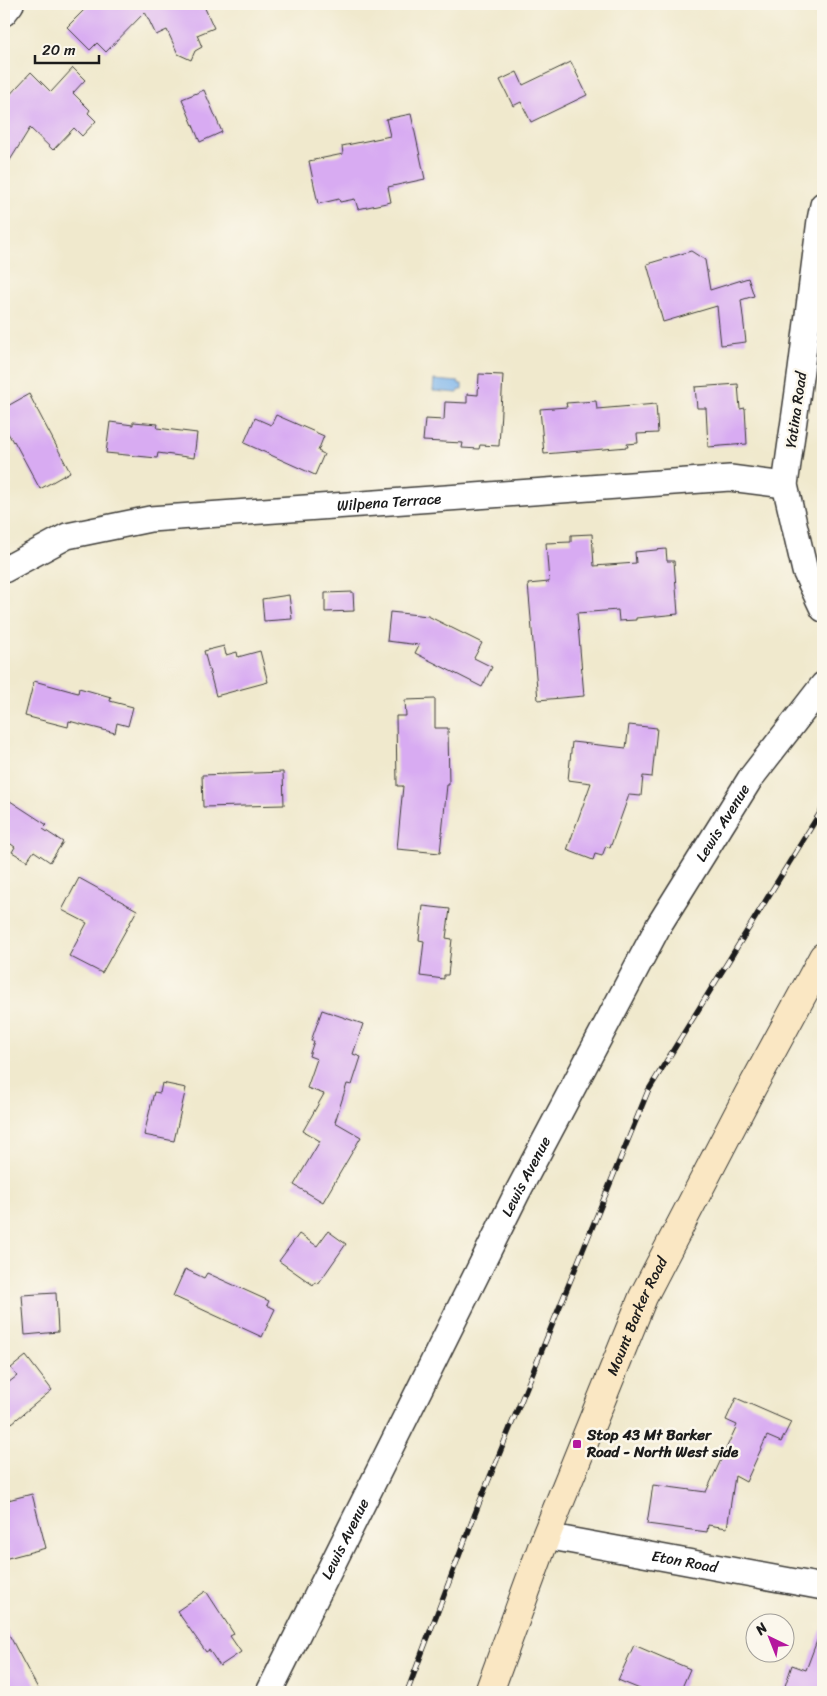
<svg xmlns="http://www.w3.org/2000/svg" width="827" height="1696" font-family="Sriracha,sans-serif">
  <rect width="100%" height="100%" fill="#fbf7ec"/>
  <filter id="ink" filterUnits="userSpaceOnUse"><feTurbulence type="fractalNoise" baseFrequency=".02" numOctaves="2"/><feDisplacementMap in="SourceGraphic" scale="10" xChannelSelector="R" yChannelSelector="G"/><feConvolveMatrix kernelMatrix="1 2 1 2 8 2 1 2 1" color-interpolation-filters="sRGB"/></filter>
  <filter id="wash" filterUnits="userSpaceOnUse"><feTurbulence type="fractalNoise" baseFrequency=".0096" numOctaves="4" result="noise"/><feDisplacementMap in="SourceGraphic" scale="20" xChannelSelector="R" yChannelSelector="G"/><feGaussianBlur stdDeviation="1.12" result="paint"/><feColorMatrix in="noise" values="0 0 0 0 0 0 0 0 0 0 0 0 0 0 0 0 0 1.4 0 .05"/><feComposite in="paint" operator="in"/></filter>
  <g filter="url(#wash)">
    <rect width="100%" height="100%" fill="#f0e9cd"/>
    <polygon fill="#7bb4eb" stroke="#4c6884" points="434,380 459,382 459,384 462,384 462,390 458,390 458,393 433,391"/>
    <g id="blocks">
      <g fill="#d8abf2">
        <polygon points="90,4 203,4 214,28 197,35 202,47 195,51 191,60 178,54 167,30 156,35 145,12 106,52 97,43 90,50 67,27"/>
        <polygon points="571,62 587,95 531,122 521,102 513,106 500,80 517,72 523,85"/>
        <polygon points="73,68 85,80 73,93 90,110 88,113 96,121 82,136 74,128 53,150 30,128 4,170 4,101 31,72 51,92"/>
        <polygon points="204,90 222,132 200,142 182,99"/>
        <polygon points="411,114 425,179 388,187 391,202 358,209 355,199 340,202 339,199 318,204 309,161 343,154 342,146 390,136 386,119"/>
        <polygon points="691,251 705,260 710,290 748,278 754,296 741,300 746,342 721,345 717,306 663,322 647,264"/>
        <polygon points="479,374 503,375 499,446 480,445 479,449 462,448 463,443 423,441 425,419 444,420 445,402 467,403 467,394 478,395"/>
        <polygon points="738,384 740,409 745,408 747,444 708,447 706,408 697,408 695,387"/>
        <polygon points="29,394 70,472 40,489 14,441 13,442 4,426 4,408"/>
        <polygon points="596,401 597,409 656,404 658,433 637,434 638,443 627,444 628,447 544,454 540,409 567,407 566,403"/>
        <polygon points="276,415 324,436 318,451 324,454 315,475 244,443 255,418 271,425"/>
        <polygon points="110,422 133,425 133,422 158,424 157,428 197,433 194,458 158,453 157,458 106,453"/>
        <polygon points="592,534 594,566 636,563 635,552 666,549 667,561 674,561 678,614 636,618 636,620 619,621 618,610 577,613 584,696 538,700 528,584 549,582 546,543 571,542 571,535"/>
        <polygon points="353,592 354,611 325,612 325,593"/>
        <polygon points="289,595 292,619 264,621 262,599"/>
        <polygon points="390,612 428,616 482,643 474,658 492,667 482,687 415,653 419,645 387,641"/>
        <polygon points="224,646 226,655 237,652 238,657 260,651 268,682 216,696 204,651"/>
        <polygon points="34,681 78,693 79,688 111,697 110,701 133,707 128,726 117,723 115,733 69,721 68,727 25,716"/>
        <polygon points="435,699 435,728 448,728 449,785 447,785 440,853 397,849 403,786 397,786 396,716 406,716 405,700"/>
        <polygon points="629,725 657,728 652,777 643,776 641,796 629,795 610,848 606,846 602,856 595,854 593,860 567,850 591,783 568,780 572,742 626,748"/>
        <polygon points="283,772 284,805 203,807 202,775"/>
        <polygon points="4,797 47,825 43,829 63,842 50,862 34,851 27,861 12,852 15,847 4,839"/>
        <polygon points="79,878 137,910 102,973 69,956 87,923 62,910"/>
        <polygon points="423,906 450,909 446,938 452,939 448,975 444,975 444,979 420,976 424,941 419,940"/>
        <polygon points="322,1010 363,1024 353,1054 361,1057 352,1085 347,1084 335,1122 361,1137 323,1202 294,1185 320,1141 303,1131 324,1094 307,1088 317,1059 309,1056 314,1041 311,1041"/>
        <polygon points="162,1083 186,1088 174,1141 144,1135 154,1092 160,1093"/>
        <polygon points="328,1231 346,1244 318,1284 315,1282 313,1285 279,1261 299,1234 317,1246"/>
        <polygon points="185,1269 204,1278 207,1273 269,1301 267,1305 275,1309 262,1337 173,1296"/>
        <polygon points="56,1293 58,1332 25,1335 22,1295"/>
        <polygon points="26,1356 52,1390 12,1423 4,1412 4,1386 17,1376 11,1368"/>
        <polygon points="736,1398 791,1422 781,1442 767,1436 746,1482 735,1476 727,1528 708,1525 707,1532 647,1524 653,1485 706,1492 737,1425 726,1420"/>
        <polygon points="32,1494 46,1548 4,1559 4,1501"/>
        <polygon points="206,1591 234,1634 230,1636 241,1652 220,1666 209,1650 206,1652 177,1611"/>
        <polygon points="4,1625 24,1663 40,1692 4,1692"/>
        <polygon points="821,1630 823,1630 823,1692 783,1692 792,1665 806,1670"/>
        <polygon points="634,1645 690,1669 680,1692 647,1692 618,1680"/>
      </g>
    </g>
  </g>
  <g filter="url(#ink)">
    <use href="#blocks" fill-opacity="0" stroke="#3c3b37" stroke-width="1"/>
    <g fill="none" stroke-linecap="round" stroke-linejoin="round">
      <g stroke="#3c3b37" stroke-width="28">
        <g id="minor">
          <polyline points="4,13 11,4"/>
          <polyline points="823,205 820,220 801,370 785,485 805,571 823,609"/>
          <path id="s1" d="M4,570L67,536L150,519L730,478L785,485"/>
          <path id="s2" d="M546,1536L823,1587"/>
          <path id="s3" d="M269,1692L517,1193L659,925L750,779L823,685"/>
        </g>
      </g>
      <g stroke="#3c3b37" stroke-width="30">
        <g id="secondary">
          <path id="s4" d="M489,1692L546,1536L643,1297L748,1095L823,957"/>
        </g>
      </g>
      <use href="#minor" stroke="#fff" stroke-width="25"/>
      <use href="#secondary" stroke="#fae7c3" stroke-width="28"/>
      <g stroke="#1c1c1c" stroke-width="5.5">
        <polyline id="rail" points="407,1692 478,1506 648,1091 823,808"/>
      </g>
      <use href="#rail" stroke="#fbf7ec" stroke-width="4" stroke-dasharray="11" stroke-linecap="butt"/>
    </g>
  </g>
  <rect fill="#b5179e" stroke="#fbf7ec" stroke-width="2" x="572" y="1439" width="10" height="10" rx="2.5"/>
  <g text-anchor="middle" dominant-baseline="central" stroke-width="5" stroke-linejoin="round" paint-order="stroke">
    <g font-size="15" fill="#1c1c1c" stroke="#fbf7ec">
      <text transform="translate(796 410) rotate(-82)">Yatina Road</text>
      <text stroke="none"><textPath href="#s1" startOffset="396">Wilpena Terrace</textPath></text>
      <text stroke="none"><textPath href="#s3" startOffset="981">Lewis Avenue</textPath></text>
      <text stroke="none"><textPath href="#s3" startOffset="576">Lewis Avenue</textPath></text>
      <text stroke="none"><textPath href="#s4" startOffset="404">Mount Barker Road</textPath></text>
      <text stroke="none"><textPath href="#s3" startOffset="171">Lewis Avenue</textPath></text>
      <text stroke="none"><textPath href="#s2" startOffset="141">Eton Road</textPath></text>
    </g>
    <g font-size="15" font-weight="bold" fill="#1c1c1c" stroke="#fbf7ec" text-anchor="start">
      <text x="587" y="1435">Stop 43 Mt Barker<tspan x="587" dy="17">Road - North West side</tspan></text>
    </g>
  </g>
  <rect width="827" height="1696" fill="none" stroke="#fbf7ec" stroke-width="20"/>
  <g transform="translate(770 1638) rotate(317)"><circle r="24" fill="#fbf7ec" stroke="#a29f99"/>
  <path d="M0-4L9 19L0 12L-9 19Z" fill="#b5179e"/>
  <text y="-8" font-size="14" font-weight="bold" text-anchor="middle" fill="#1c1c1c">N</text>
  </g>
  <path d="M35 55v8h64v-8" fill="none" stroke="#1c1c1c" stroke-width="2.5"/>
  <text x="42" y="55" font-size="15" fill="#1c1c1c" stroke="#fbf7ec" stroke-width="4" paint-order="stroke">20 m</text>
</svg>
